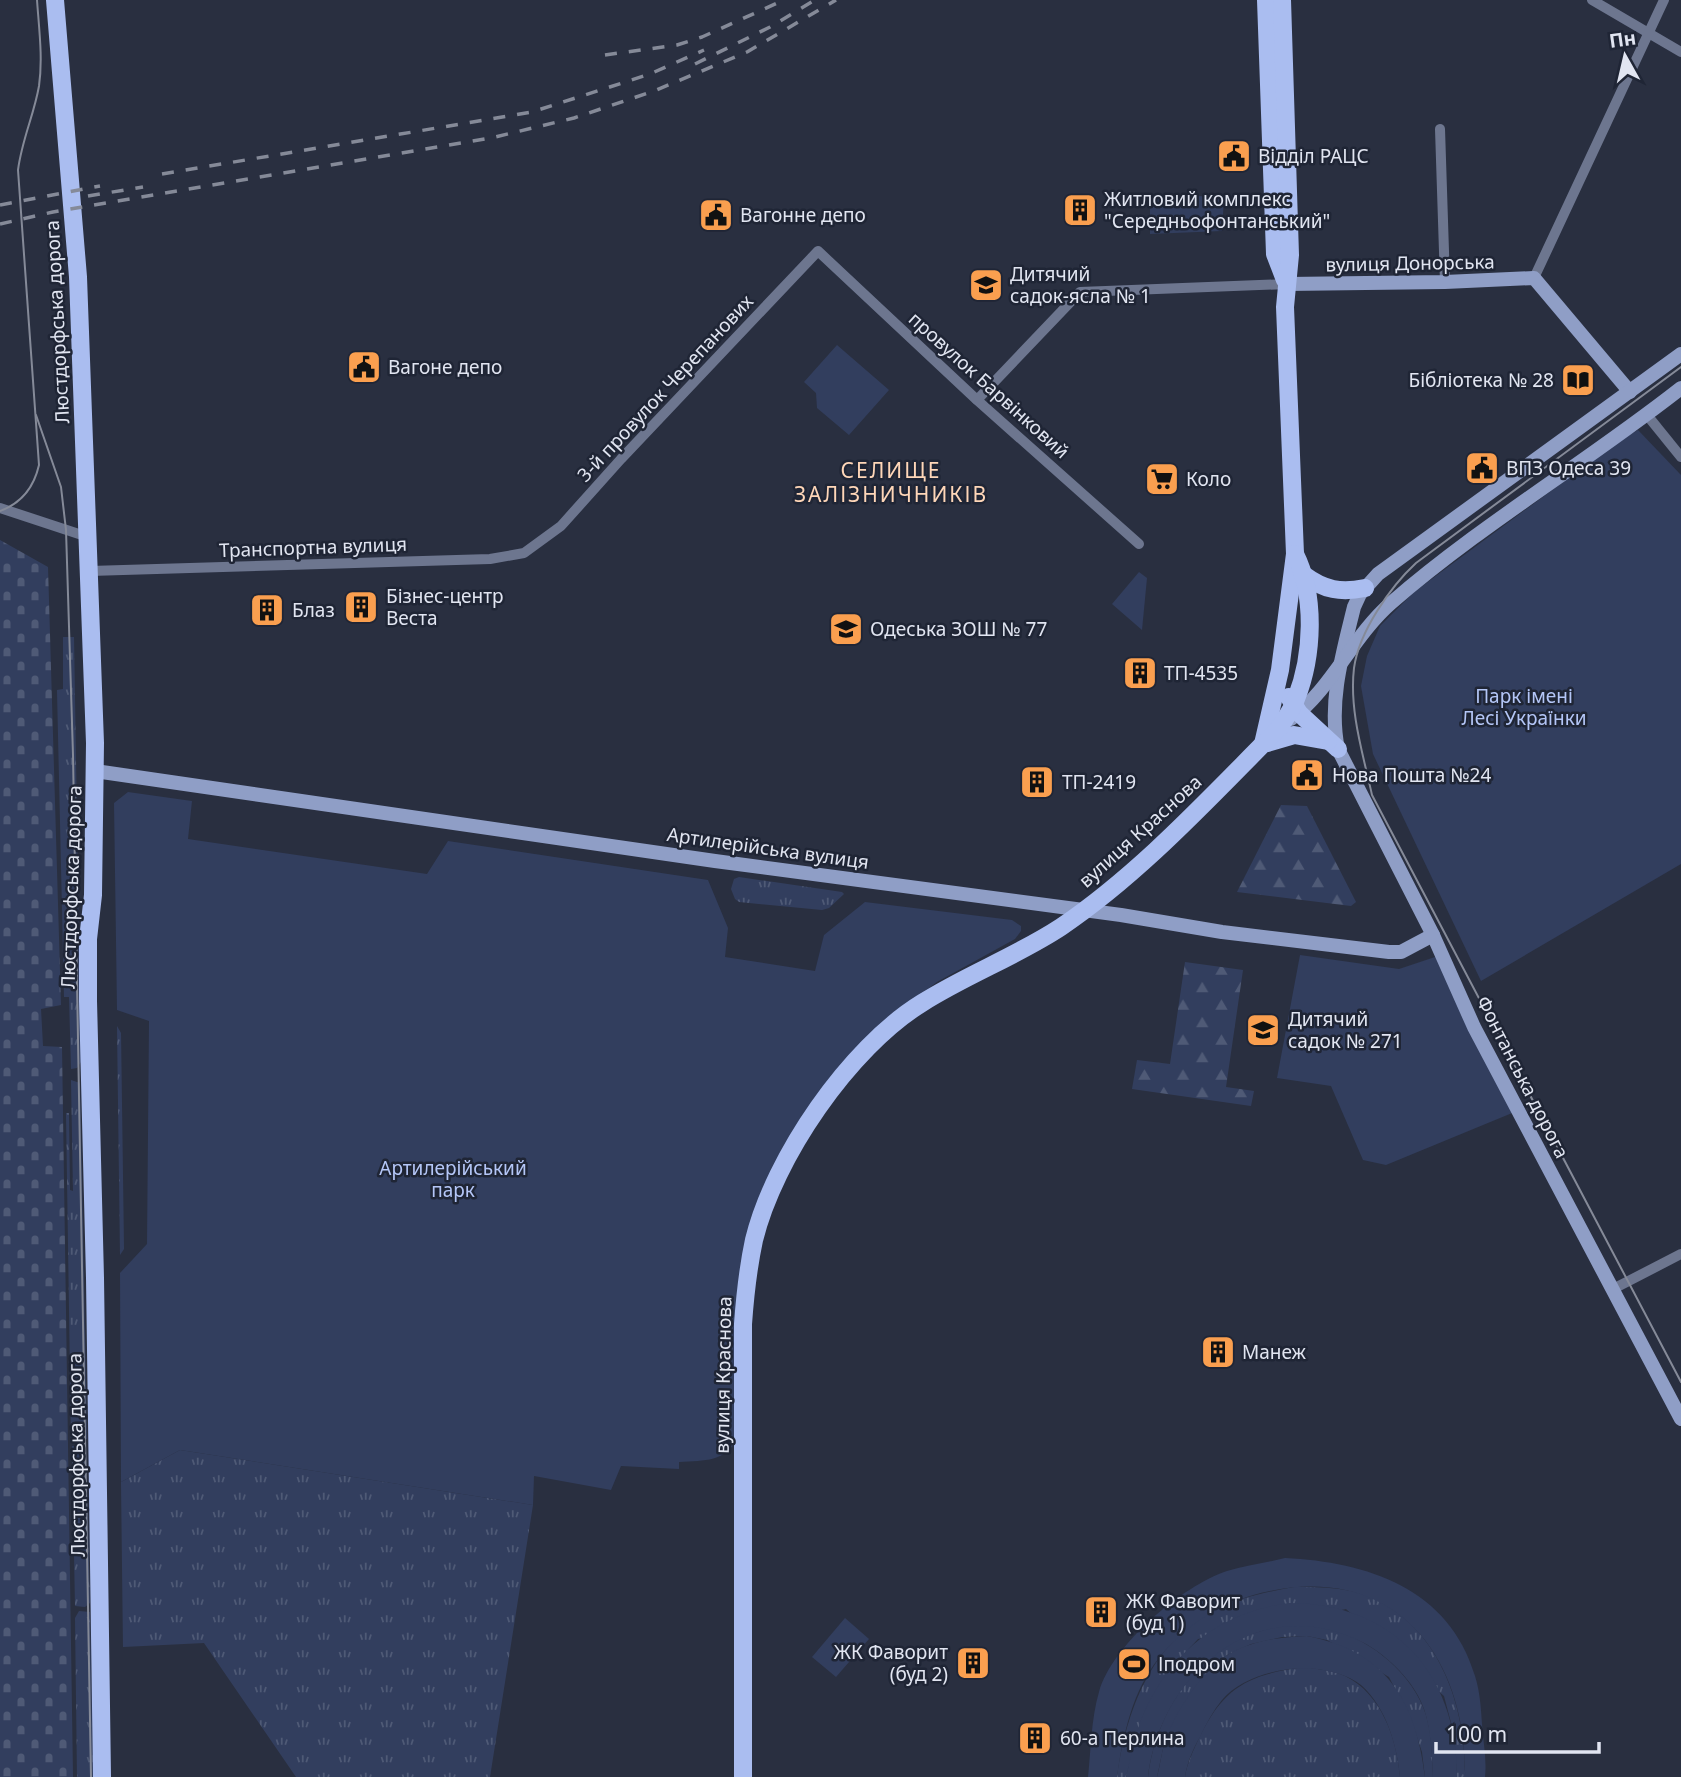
<svg xmlns="http://www.w3.org/2000/svg" width="1681" height="1777" font-family="'Noto Sans',sans-serif">
  <defs>
    <pattern id="grass-tufts" width="24" height="20" patternUnits="userSpaceOnUse" patternTransform="scale(1.75)"><rect width="24" height="20" fill="#323e5e"/><path d="M3 7l-1-3M5 7V3M7 7l1-3M15 17l-1-3M17 17v-4M19 17l1-3" fill="none" stroke="#4f5a76"/></pattern>
    <pattern id="forest-firs" width="22" height="20" patternUnits="userSpaceOnUse" patternTransform="scale(1.75)"><rect width="22" height="20" fill="#323e5e"/><path d="M5 1l3.5 6h-7zM16 11l3.5 6h-7z" fill="#4f5a76"/></pattern>
    <pattern id="cemetery-stones" width="16" height="16" patternUnits="userSpaceOnUse" patternTransform="scale(1.75)"><rect width="16" height="16" fill="#323e5e"/><path d="M2 7V4a2 2 0 0 1 4 0v3zM10 15v-3a2 2 0 0 1 4 0v3z" fill="#4f5a76"/></pattern>
  </defs>
  <rect width="100%" height="100%" fill="#292f40"/>
  <g fill="url(#grass-tufts)">
    <polygon points="63,637 74,637 81,1062 77,1068 71,1069 69,997 64,997 57,690 63,689"/>
    <polygon points="739,877 842,892 844,894 829,908 822,910 739,902 735,899 731,889 734,879"/>
    <polygon points="117,1026 121,1033 124,1249 120,1255"/>
    <polygon points="71,1080 80,1083 87,1439 71,1440 66,1113 69,1113 70,1190 73,1191"/>
    <polygon points="72,1446 86,1446 90,1603 85,1607 75,1606"/>
    <polygon points="180,1450 533,1505 490,1777 296,1777 204,1643 123,1647 121,1482"/>
    <path d="M1294,1587C1322,1587 1353,1587 1379,1601C1442,1634 1466,1710 1465,1777H1457L1454,1734L1444,1696L1346,1609L1198,1639L1171,1668L1143,1716L1126,1777H1117C1126,1711 1152,1640 1217,1609C1242,1597 1267,1592 1294,1587Z"/>
    <polygon points="79,1611 90,1612 93,1777 77,1777 75,1618"/>
    <path d="M1282,1625C1296,1625 1311,1624 1325,1627C1366,1637 1407,1668 1423,1707C1432,1728 1432,1755 1433,1777H1425L1422,1752L1412,1722L1389,1677L1327,1640L1307,1636L1282,1637L1251,1644L1227,1655L1204,1677L1164,1744L1157,1777H1148C1154,1726 1182,1674 1226,1646C1243,1635 1263,1630 1282,1625Z"/>
    <path d="M1303,1667C1317,1669 1332,1670 1345,1676C1382,1694 1397,1740 1400,1777H1185C1187,1763 1194,1749 1200,1736C1225,1686 1249,1675 1303,1667Z"/>
  </g>
  <g fill="url(#forest-firs)">
    <polygon points="1281,805 1307,806 1356,902 1351,906 1237,892"/>
    <polygon points="1185,962 1243,970 1226,1087 1254,1091 1251,1106 1132,1089 1137,1060 1170,1064"/>
  </g>
  <polygon fill="url(#cemetery-stones)" points="0,540 48,567 61,1005 41,1009 43,1046 62,1047 73,1777 0,1777"/>
  <g fill="#323e5e">
    <polygon points="1197,196 1224,197 1222,231 1150,234 1150,209 1154,198"/>
    <polygon points="837,345 889,390 849,435 817,408 816,393 804,382"/>
    <polygon points="1638,430 1681,475 1681,864 1481,981 1373,754 1361,686 1367,656 1380,626 1414,592 1620,440"/>
    <polygon points="1139,572 1147,578 1142,630 1112,604"/>
    <path d="M128,792L192,801L188,839L427,874L448,841L708,880L728,928L725,957L815,971L824,935L865,902L1012,920L1021,926V931L1015,939L937,982L871,1032L842,1065L761,1203L739,1437C724,1463 706,1460 679,1462V1469L621,1466L611,1490L534,1476L533,1505L180,1450L121,1482L120,1273L147,1244L149,1021L117,1010L114,803Z"/>
    <polygon points="1300,955 1399,969 1438,956 1517,1111 1386,1165 1363,1160 1331,1086 1277,1078"/>
    <path d="M1285,1558C1367,1562 1449,1588 1475,1676C1480,1692 1481,1708 1482,1724C1483,1742 1487,1759 1485,1777H1465C1467,1658 1397,1565 1270,1591C1225,1600 1187,1623 1159,1658C1132,1691 1123,1736 1117,1777H1088C1091,1750 1091,1719 1099,1692C1112,1645 1182,1586 1227,1571C1246,1565 1266,1563 1285,1558Z"/>
    <path d="M1289,1603C1393,1603 1458,1674 1457,1777H1433C1432,1755 1431,1730 1424,1709C1415,1682 1388,1656 1364,1643C1261,1589 1161,1671 1148,1777H1126C1131,1757 1135,1734 1143,1715C1171,1651 1220,1612 1289,1603Z"/>
    <polygon points="845,1618 869,1639 836,1677 812,1657"/>
    <path d="M1307,1636C1386,1651 1416,1701 1425,1777H1400C1397,1745 1386,1707 1361,1685C1348,1675 1331,1671 1316,1669C1287,1665 1241,1676 1222,1700C1213,1711 1206,1724 1200,1737C1193,1749 1187,1763 1185,1777H1157C1160,1766 1161,1755 1164,1745C1172,1716 1203,1669 1229,1654C1253,1640 1281,1637 1307,1636Z"/>
  </g>
  <g fill="none" stroke-linecap="round" stroke-linejoin="round">
    <g stroke="#6d768f" stroke-width="10">
      <polyline points="1592,0 1681,52"/>
      <polyline points="1440,129 1445,282"/>
      <polyline points="1534,278 1664,0"/>
      <polyline points="977,400 1080,292 1287,284"/>
      <polyline points="1647,415 1681,457"/>
      <polyline points="0,508 88,537"/>
      <polyline points="90,571 490,559 524,553 561,526 621,459 818,251 977,400 1139,544"/>
      <polyline points="1613,1289 1681,1254"/>
    </g>
    <g stroke="#8f9ec6" stroke-width="14">
      <polyline points="1287,284 1445,282 1534,278 1630,392"/>
      <path d="M1681,354L1378,574L1360,594L1354,607C1343,652 1328,702 1338,749L1433,935L1474,1027L1681,1419"/>
      <path d="M1291,719C1332,688 1353,636 1391,603C1482,524 1587,462 1681,388"/>
      <polyline points="95,771 715,861 1121,915 1222,932 1389,952 1401,952 1433,935"/>
    </g>
    <g stroke="#aabdf0" stroke-width="18">
      <polyline points="55,0 78,277 95,743 93,895 88,939 88,1001 95,1278 102,1777"/>
      <polyline points="1266,0 1275,254 1285,280"/>
      <path d="M1304,575C1324,590 1341,593 1365,588"/>
      <polyline points="1289,697 1299,713 1338,749"/>
      <polyline points="1267,743 1294,735 1328,741"/>
      <polyline points="1263,744 1280,670 1295,554 1285,307 1290,255 1282,0"/>
      <path d="M743,1777V1324C745,1296 748,1268 754,1240C774,1158 849,1048 922,1003C966,975 1017,956 1061,927C1142,872 1210,797 1279,728C1285,719 1292,710 1296,699C1313,656 1316,596 1295,554"/>
    </g>
    <g stroke="#858a98" stroke-width="2">
      <path d="M1681,367L1416,563C1390,587 1359,632 1354,668C1349,710 1363,754 1372,795L1681,1382"/>
      <polyline points="36,415 61,487 66,530 73,755 91,1777"/>
      <path d="M0,511C22,503 34,487 39,465L18,170C22,139 34,115 39,86C43,58 39,29 37,0"/>
    </g>
    <g stroke="#858a98" stroke-width="3.5" stroke-dasharray="12 12" stroke-linecap="butt">
      <polyline points="605,55 677,45 702,37 784,0"/>
      <polyline points="695,64 770,27 815,0"/>
      <polyline points="162,174 532,112 650,74 704,50"/>
      <polyline points="88,196 143,187"/>
      <polyline points="0,205 100,186"/>
      <polyline points="0,224 53,212 491,138 574,118 654,91 747,52 836,0"/>
    </g>
  </g>
  <defs>
    <g id="civic-square" transform="scale(1.75)"><rect x="-9" y="-9" width="18" height="18" rx="4" fill="#fa9f4f" stroke="#1f2535"/><path d="M-.6-6.5H3V-4.5H.6V-3L4-1V1h2V6H-6V1h2V-1L-.6-3ZM-1.2 2.5V6h2.4V2.5Z" fill="#111"/></g>
    <g id="building-square" transform="scale(1.75)"><rect x="-9" y="-9" width="18" height="18" rx="4" fill="#fa9f4f" stroke="#1f2535"/><path d="M-4-6H4V6H1V3H-1V6H-4ZM-2.5-4.3h1.7v1.8h-1.7ZM.8-4.3h1.7v1.8H.8ZM-2.5-1h1.7V.8h-1.7ZM.8-1h1.7V.8H.8Z" fill="#111"/></g>
    <g id="school-square" transform="scale(1.75)"><rect x="-9" y="-9" width="18" height="18" rx="4" fill="#fa9f4f" stroke="#1f2535"/><path d="M0-5L7-2L0 1L-7-2ZM-4 1L0 2.5L4 1V4Q0 6-4 4Z" fill="#111"/></g>
    <g id="library-square" transform="scale(1.75)"><rect x="-9" y="-9" width="18" height="18" rx="4" fill="#fa9f4f" stroke="#1f2535"/><path d="M-6-4Q-3-5.5-.7-3.5V5Q-3 3-6 4ZM6-4Q3-5.5 .7-3.5V5Q3 3 6 4Z" fill="#111"/></g>
    <g id="supermarket-square" transform="scale(1.75)"><rect x="-9" y="-9" width="18" height="18" rx="4" fill="#fa9f4f" stroke="#1f2535"/><path d="M-6-5.5h2.5l.6 2H6L4.5 2H-2.5L-4.4-4H-6ZM-1.5 3.2a1.3 1.3 0 1 0 .1 0ZM3 3.2a1.3 1.3 0 1 0 .1 0Z" fill="#111"/></g>
    <g id="stadium-square" transform="scale(1.75)"><rect x="-9" y="-9" width="18" height="18" rx="4" fill="#fa9f4f" stroke="#1f2535"/><path d="M0-5a6.5 5 0 1 0 0 10a6.5 5 0 1 0 0-10ZM-3.5-1.8h7v3.6h-7Z" fill="#111"/></g>
  </defs>
  <g fill-rule="evenodd">
    <use href="#civic-square" x="1234" y="156"/>
    <use href="#building-square" x="1080" y="210"/>
    <use href="#civic-square" x="716" y="215"/>
    <use href="#school-square" x="986" y="285"/>
    <use href="#civic-square" x="364" y="367"/>
    <use href="#library-square" x="1578" y="380"/>
    <use href="#civic-square" x="1482" y="468"/>
    <use href="#supermarket-square" x="1162" y="479"/>
    <use href="#building-square" x="361" y="607"/>
    <use href="#building-square" x="267" y="610"/>
    <use href="#school-square" x="846" y="629"/>
    <use href="#building-square" x="1140" y="673"/>
    <use href="#civic-square" x="1307" y="775"/>
    <use href="#building-square" x="1037" y="782"/>
    <use href="#school-square" x="1263" y="1030"/>
    <use href="#building-square" x="1218" y="1352"/>
    <use href="#building-square" x="1101" y="1612"/>
    <use href="#building-square" x="973" y="1663"/>
    <use href="#stadium-square" x="1134" y="1664"/>
    <use href="#building-square" x="1035" y="1738"/>
  </g>
  <g text-anchor="middle" dominant-baseline="central" stroke-width="5" stroke-linejoin="round" paint-order="stroke">
    <g font-size="19" fill="#e1e5f1" stroke="#1f2535" text-anchor="start">
      <text x="1258" y="156">Відділ РАЦС</text>
      <text x="1104" y="199">Житловий комплекс<tspan x="1104" dy="22">"Середньофонтанський"</tspan></text>
      <text x="740" y="215">Вагонне депо</text>
      <text x="1010" y="274">Дитячий<tspan x="1010" dy="22">садок-ясла № 1</tspan></text>
      <text x="388" y="367">Вагоне депо</text>
      <text x="1554" y="380" text-anchor="end">Бібліотека № 28</text>
      <text x="1506" y="468">ВПЗ Одеса 39</text>
      <text x="1186" y="479">Коло</text>
      <text x="386" y="596">Бізнес-центр<tspan x="386" dy="22">Веста</tspan></text>
      <text x="292" y="610">Блаз</text>
      <text x="870" y="629">Одеська ЗОШ № 77</text>
      <text x="1164" y="673">ТП-4535</text>
      <text x="1332" y="775">Нова Пошта №24</text>
      <text x="1062" y="782">ТП-2419</text>
      <text x="1288" y="1019">Дитячий<tspan x="1288" dy="22">садок № 271</tspan></text>
      <text x="1242" y="1352">Манеж</text>
      <text x="1126" y="1601">ЖК Фаворит<tspan x="1126" dy="22">(буд 1)</tspan></text>
      <text x="948" y="1652" text-anchor="end">ЖК Фаворит<tspan x="948" dy="22">(буд 2)</tspan></text>
      <text x="1158" y="1664">Іподром</text>
      <text x="1060" y="1738">60-а Перлина</text>
    </g>
    <g font-size="19" fill="#e1e5f1" stroke="#1f2535">
      <text transform="translate(1410 263) rotate(-1)">вулиця Донорська</text>
      <text transform="translate(57 322) rotate(-93)">Люстдорфська дорога</text>
      <text transform="translate(989 385) rotate(42)">провулок Барвінковий</text>
      <text transform="translate(665 388) rotate(-47)">3-й провулок Черепанових</text>
      <text transform="translate(313 547) rotate(-2)">Транспортна вулиця</text>
      <text transform="translate(1140 831) rotate(-42)">вулиця Краснова</text>
      <text transform="translate(768 848) rotate(8)">Артилерійська вулиця</text>
      <text transform="translate(71 887) rotate(-88)">Люстдорфська дорога</text>
      <text transform="translate(1523 1077) rotate(63)">Фонтанська дорога</text>
      <text transform="translate(723 1375) rotate(-89)">вулиця Краснова</text>
      <text transform="translate(76 1455) rotate(-91)">Люстдорфська дорога</text>
    </g>
    <g font-size="19" fill="#b4c6f7" stroke="#1f2535">
      <text x="1524" y="696">Парк імені<tspan x="1524" dy="22">Лесі Українки</tspan></text>
      <text x="453" y="1168">Артилерійський<tspan x="453" dy="22">парк</tspan></text>
    </g>
    <g font-size="21" letter-spacing="2" fill="#fed6b8" stroke="#1f2535">
      <text x="891" y="470">СЕЛИЩЕ<tspan x="891" dy="24">ЗАЛІЗНИЧНИКІВ</tspan></text>
    </g>
  </g>
  <g transform="translate(1625 56) rotate(352)" stroke="#1f2535" stroke-width="5" paint-order="stroke">
  <path d="M0-5L12 26L0 18L-12 26Z" fill="#e1e5f1"/>
  <text y="-10" font-size="19" font-weight="bold" text-anchor="middle" fill="#e1e5f1">Пн</text>
  </g>
  <path d="M1436 1742v10h163v-10" fill="none" stroke="#e1e5f1" stroke-width="3.5"/>
  <text x="1446" y="1742" font-size="21" fill="#e1e5f1" stroke="#1f2535" stroke-width="5" paint-order="stroke">100 m</text>
</svg>
